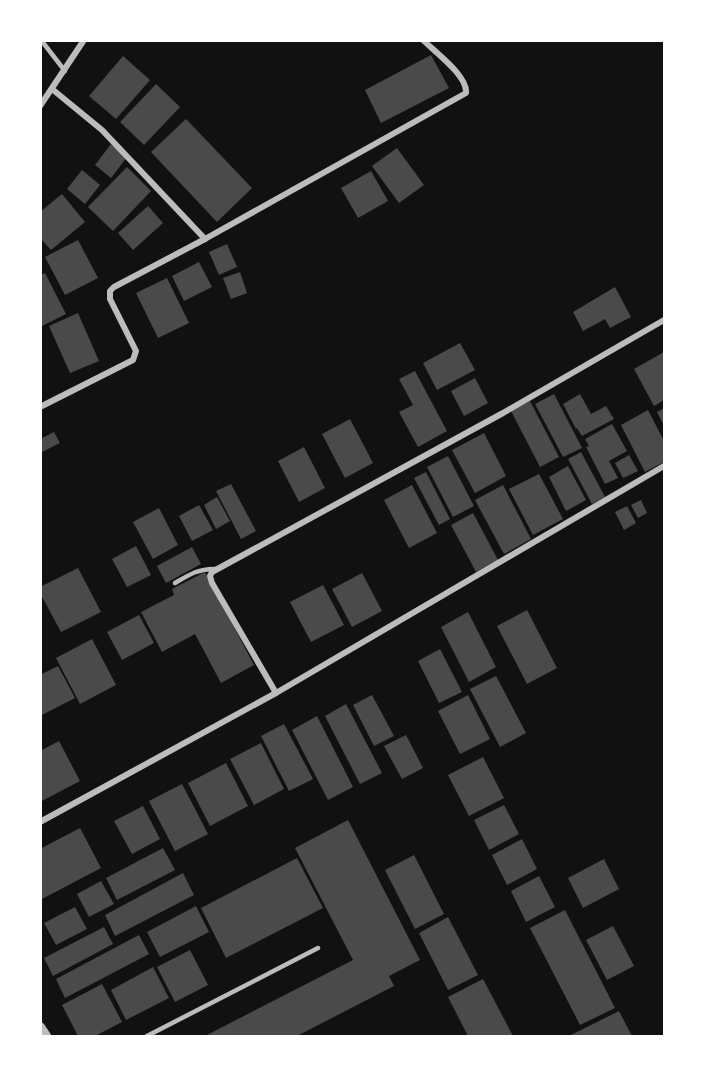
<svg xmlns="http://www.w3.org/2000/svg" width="705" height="1077" font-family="Overpass,sans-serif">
  <rect width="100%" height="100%" fill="#111"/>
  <g fill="#4a4a4a">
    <polygon points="431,55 449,88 381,123 365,90"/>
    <polygon points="123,56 150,80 116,119 89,96"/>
    <polygon points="156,84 180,107 144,145 120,122"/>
    <polygon points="186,119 252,188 217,222 151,152"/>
    <polygon points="111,144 127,157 111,178 95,165"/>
    <polygon points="397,148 424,185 399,203 372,166"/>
    <polygon points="127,167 151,191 113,231 88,207"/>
    <polygon points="82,170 100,185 85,204 67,189"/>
    <polygon points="371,171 388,201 358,218 341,188"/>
    <polygon points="62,194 85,222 51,250 40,238 40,212"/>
    <polygon points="148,206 163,223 133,250 118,233"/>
    <polygon points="78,240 98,278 65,295 45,257"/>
    <polygon points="227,244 237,267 219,275 209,252"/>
    <polygon points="199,262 212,287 184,301 172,276"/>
    <polygon points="240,272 247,293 231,299 223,278"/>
    <polygon points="45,273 66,314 40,327 40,275"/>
    <polygon points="167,278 189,323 158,338 136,293"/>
    <polygon points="615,287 631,317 610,328 605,319 583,331 573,312"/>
    <polygon points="78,313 99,361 70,373 49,326"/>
    <polygon points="460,343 475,370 437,390 423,363"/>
    <polygon points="664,352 664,400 654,406 634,369"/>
    <polygon points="415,371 447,431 418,447 399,412 413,405 399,379"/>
    <polygon points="475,378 488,403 464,416 451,391"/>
    <polygon points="554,394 582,448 563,457 535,404"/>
    <polygon points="580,394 591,414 606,406 614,419 582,436 577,428 576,429 563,404"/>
    <polygon points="530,401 559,457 540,467 511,411"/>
    <polygon points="664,408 664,426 657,412"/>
    <polygon points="648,410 664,441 664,462 645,472 621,425"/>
    <polygon points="350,419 373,463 345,478 322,434"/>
    <polygon points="612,424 627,451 609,461 618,478 605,484 586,447 589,446 585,439"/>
    <polygon points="54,432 60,443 40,453 40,439"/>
    <polygon points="484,433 506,476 475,493 452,450"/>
    <polygon points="304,447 325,488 299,502 278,461"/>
    <polygon points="581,452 605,497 592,504 568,459"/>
    <polygon points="629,455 638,471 623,478 615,463"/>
    <polygon points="448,456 474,506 453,517 427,467"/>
    <polygon points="568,466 586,500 566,511 549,477"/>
    <polygon points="426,472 450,519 439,525 414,478"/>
    <polygon points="539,474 563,519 533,535 509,489"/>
    <polygon points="231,484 256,531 241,539 216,491"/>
    <polygon points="412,485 437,533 409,548 384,500"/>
    <polygon points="503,485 531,539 504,554 475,500"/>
    <polygon points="217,497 230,521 216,529 204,505"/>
    <polygon points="641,500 647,513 638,518 631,505"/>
    <polygon points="199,505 213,530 192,541 179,516"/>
    <polygon points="627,506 636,523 624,530 615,512"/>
    <polygon points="159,508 178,545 153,559 133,522"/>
    <polygon points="473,513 498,560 476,572 451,525"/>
    <polygon points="136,546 151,575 127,587 112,559"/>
    <polygon points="192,547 201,564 166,583 157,566"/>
    <polygon points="78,568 101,612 61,632 40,593 40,587"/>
    <polygon points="205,572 254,665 221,683 195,634 162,652 141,612 174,595 172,589"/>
    <polygon points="362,573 382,611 352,627 332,589"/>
    <polygon points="323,585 344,625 311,642 290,602"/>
    <polygon points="527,610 557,668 527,684 497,626"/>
    <polygon points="468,612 496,667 469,682 441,627"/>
    <polygon points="139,615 154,643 122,660 107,632"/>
    <polygon points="92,639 116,685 80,704 56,658"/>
    <polygon points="440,649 462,692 439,703 418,661"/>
    <polygon points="58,666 75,698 40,716 40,675"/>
    <polygon points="496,676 526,733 500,747 470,689"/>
    <polygon points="372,695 394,736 374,746 353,705"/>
    <polygon points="468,695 490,739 460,754 438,711"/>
    <polygon points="346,704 382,773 360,784 325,716"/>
    <polygon points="317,716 353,787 328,800 292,730"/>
    <polygon points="284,724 313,779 289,791 261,736"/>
    <polygon points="406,735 423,768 402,779 384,746"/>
    <polygon points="59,741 80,781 40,802 40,751"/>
    <polygon points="261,743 284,789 254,805 230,759"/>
    <polygon points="483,757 504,798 469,816 448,775"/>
    <polygon points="226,763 248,806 210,826 188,783"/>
    <polygon points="182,784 208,834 175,851 149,801"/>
    <polygon points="504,805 519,834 489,850 474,820"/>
    <polygon points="143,806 160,839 132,854 114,821"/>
    <polygon points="348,820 420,960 389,976 394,986 297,1036 205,1036 353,960 295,848"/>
    <polygon points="80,828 101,868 40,900 40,849"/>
    <polygon points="522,839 537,869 507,885 492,855"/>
    <polygon points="163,848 175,870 117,900 106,878"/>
    <polygon points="414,855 444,914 415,929 385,870"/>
    <polygon points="297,858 323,908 226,958 201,908"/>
    <polygon points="604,859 619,889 583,908 568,878"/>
    <polygon points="183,873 194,895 115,936 105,915"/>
    <polygon points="539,876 555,907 526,922 511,891"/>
    <polygon points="101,881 114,904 89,917 77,894"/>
    <polygon points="196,906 209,932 160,957 147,932"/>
    <polygon points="75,907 87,929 56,945 44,923"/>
    <polygon points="565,910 615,1008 580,1025 530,928"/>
    <polygon points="448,917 478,975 448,990 419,933"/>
    <polygon points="613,926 634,966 607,980 586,940"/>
    <polygon points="104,927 113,944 53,976 44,958"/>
    <polygon points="139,935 149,954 65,998 56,979"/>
    <polygon points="190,950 208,985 175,1002 157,967"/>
    <polygon points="153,967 169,998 126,1020 111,990"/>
    <polygon points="483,979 513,1036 468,1036 448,997"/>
    <polygon points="102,984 122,1022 95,1036 78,1036 62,1005"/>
    <polygon points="619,1011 632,1036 569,1036"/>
  </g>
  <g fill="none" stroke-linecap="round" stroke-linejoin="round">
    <g stroke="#bcbcbc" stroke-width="4.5">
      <polyline points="41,40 65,71"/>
      <path d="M175,583C190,574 200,568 217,569"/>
      <polyline points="147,1036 318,948"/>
    </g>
    <g stroke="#bcbcbc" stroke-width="6">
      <polyline points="52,89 102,130 205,239"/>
      <polyline points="40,106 84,40"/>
      <path d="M40,407L133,360L136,351L110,299V291L114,287L205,239L466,93C468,76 435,52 423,40"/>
      <polyline points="276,693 212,583 210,576 212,572 503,413 664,320"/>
      <polyline points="40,822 276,693 664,466"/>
    </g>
    <polyline stroke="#bcbcbc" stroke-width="10" points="40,1027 46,1036"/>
  </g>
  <rect width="705" height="1077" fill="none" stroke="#ffffff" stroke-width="84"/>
</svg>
